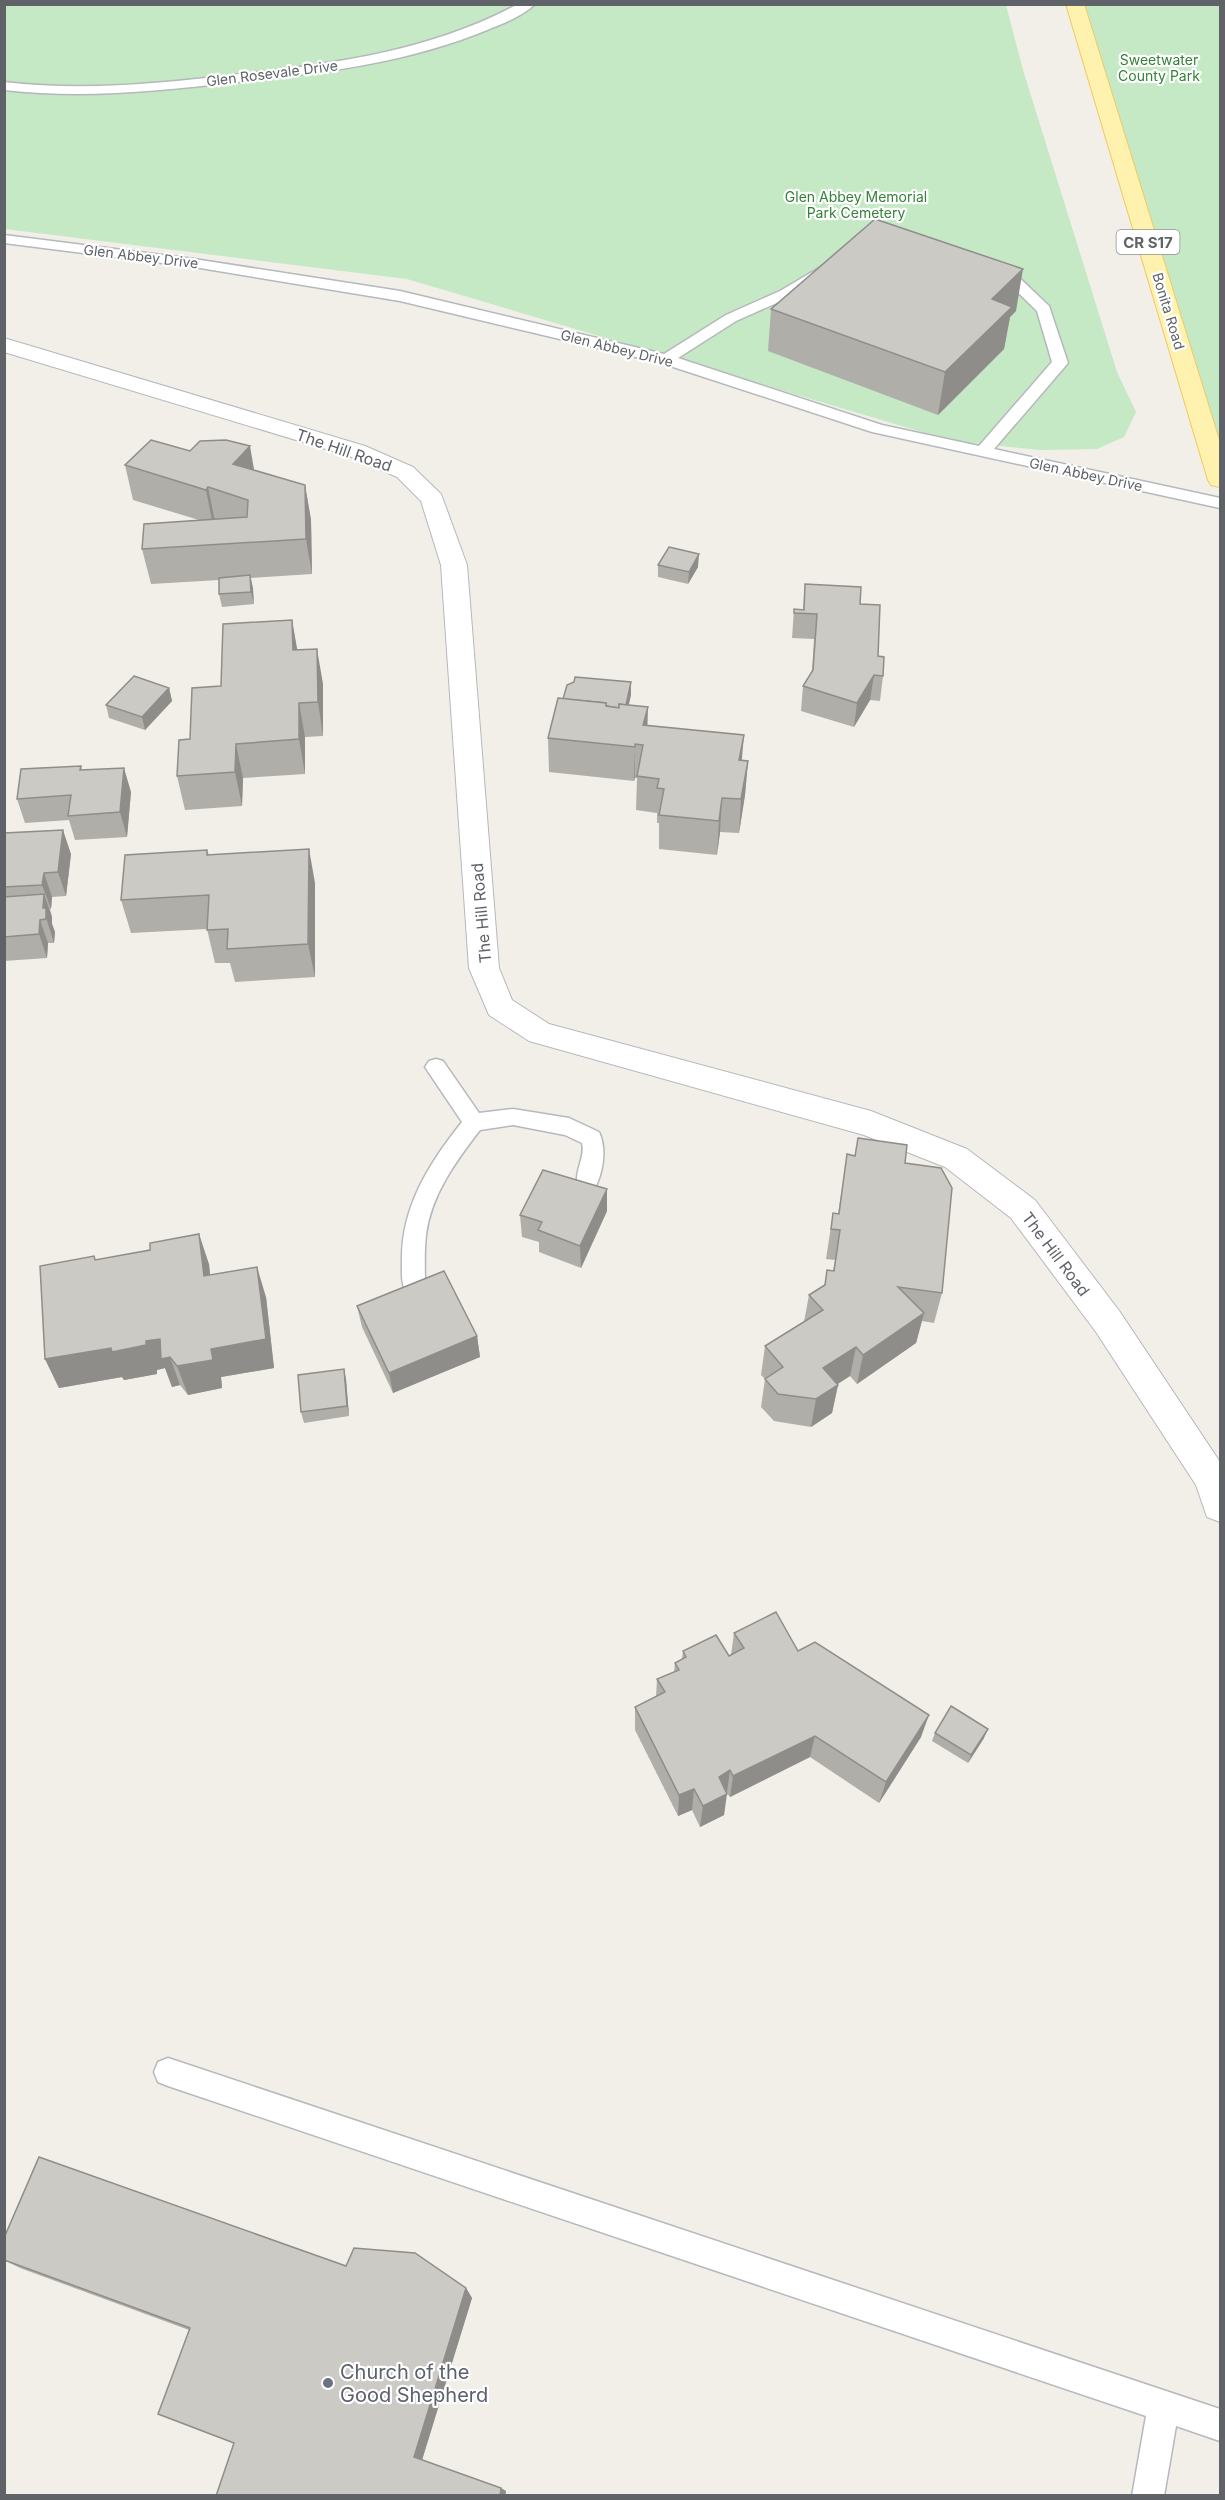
<svg xmlns="http://www.w3.org/2000/svg" width="1225" height="2500" font-family="Inter,sans-serif">
  <rect width="100%" height="100%" fill="#f1efe8"/>
  <g fill="#c5e8c5">
    <polygon points="5,5 1006,5 1023,70 1117,372 1136,412 1124,437 1097,449 1039,450 952,441 407,279 5,229"/>
    <polygon points="1076,5 1220,5 1220,473"/>
  </g>
  <g fill="none" stroke-linecap="round" stroke-linejoin="round">
    <g stroke="#b5b8bc" stroke-width="3">
      <g id="lane">
        <path d="M518,4H535C523,16 502,24 487,30C407,63 322,73 237,82C159,91 83,99 4,90V82C81,91 156,84 232,75C332,64 429,52 518,4Z"/>
        <polygon points="4,235 194,259 400,291 664,354 726,315 780,291 824,265 829,266 831,269 829,272 790,297 736,321 678,358 882,425 979,446 1052,362 1037,311 1000,275 988,268 995,264 1010,269 1049,306 1068,363 994,449 1220,498 1220,508 872,432 661,363 400,301 194,267 4,243"/>
        <path d="M436,1059L443,1061L479,1113L513,1109L569,1118L599,1132C607,1149 603,1172 595,1188L587,1191L579,1188C572,1174 586,1158 582,1143L565,1135L513,1125L480,1130C456,1161 431,1195 426,1235C424,1252 425,1269 425,1286L422,1293L414,1296L406,1293C401,1283 402,1272 402,1261C401,1207 430,1162 462,1122L425,1067L429,1061Z"/>
        <polygon points="168,2058 1220,2409 1220,2441 1176,2426 1164,2496 1132,2496 1146,2416 168,2086 158,2082 154,2072 158,2062"/>
      </g>
    </g>
    <g stroke="#b5b8bc" stroke-width="2">
      <polygon id="street" points="4,338 365,446 413,467 441,494 467,565 499,968 512,1000 549,1024 871,1111 967,1149 1035,1200 1120,1312 1220,1462 1220,1522 1207,1517 1196,1485 1096,1332 1011,1218 945,1167 864,1135 529,1041 489,1015 469,968 441,565 421,501 397,477 349,456 4,352"/>
    </g>
    <g stroke="#f2c960" stroke-width="2">
      <polygon id="primary" points="1066,4 1084,4 1220,443 1220,487 1211,485 1208,480"/>
    </g>
    <use href="#lane" fill="#fff" fill-rule="evenodd"/>
    <use href="#street" fill="#fff" fill-rule="evenodd"/>
    <use href="#primary" fill="#fff2af" fill-rule="evenodd"/>
  </g>
  <g fill="#afaea9">
    <polygon points="771,309 1016,311 1010,317 1004,349 938,415 768,351"/>
    <polygon points="190,451 305,485 311,520 312,574 251,578 254,604 222,607 219,594 219,580 151,584 142,549 199,520 133,500 125,465"/>
    <polygon points="658,565 698,567 688,584 658,577"/>
    <polygon points="805,584 860,604 878,656 883,676 880,701 870,700 854,727 801,711 803,686 812,672 814,639 792,638 794,609 803,610"/>
    <polygon points="292,620 297,650 323,684 323,736 305,737 305,774 243,778 242,806 185,810 177,776 190,739 221,686"/>
    <polygon points="631,682 631,695 628,705 647,726 742,761 748,761 745,795 739,833 720,832 717,855 659,849 659,823 657,823 657,813 636,810 637,778 635,778 634,781 549,772 548,738 563,699"/>
    <polygon points="169,688 172,701 145,730 109,718 106,705"/>
    <polygon points="81,766 82,770 131,792 127,837 75,840 69,820 25,823 17,799"/>
    <polygon points="4,833 71,854 66,896 52,897 51,909 50,909 52,917 52,924 55,932 54,943 48,943 47,958 4,961"/>
    <polygon points="207,850 209,855 315,883 315,977 235,982 230,963 215,963 207,929 131,933 121,900"/>
    <polygon points="858,1138 905,1163 942,1293 934,1323 922,1321 916,1343 857,1384 850,1376 837,1384 838,1385 832,1413 811,1427 774,1421 761,1407 765,1379 761,1375 765,1346 804,1322 809,1295 824,1285 833,1271 835,1260 826,1259 833,1213 838,1214 847,1154 855,1156"/>
    <polygon points="607,1211 581,1268 539,1252 539,1242 522,1237 520,1215"/>
    <polygon points="95,1260 209,1264 210,1275 266,1297 274,1368 221,1377 222,1388 188,1395 180,1385 172,1387 165,1368 157,1370 157,1374 124,1380 122,1377 59,1388 45,1359"/>
    <polygon points="357,1306 477,1336 480,1357 393,1393 362,1327"/>
    <polygon points="346,1379 349,1416 304,1423 301,1412"/>
    <polygon points="734,1633 798,1651 921,1737 879,1803 810,1757 730,1797 726,1792 724,1815 700,1827 692,1810 678,1816 635,1730 635,1707 656,1697 657,1679 674,1672 675,1663 682,1659 683,1651 729,1656 731,1655"/>
    <polygon points="935,1733 984,1738 968,1763 932,1741"/>
    <polygon points="4,2260 346,2266 466,2288 472,2298 422,2460 506,2491 505,2496 216,2496 234,2443 189,2330 20,2268"/>
  </g>
  <g fill="#8f8d8a">
    <polygon points="1023,269 1016,311 1010,317 1004,349 938,415 945,372 992,299"/>
    <polygon points="250,446 256,481 233,464"/>
    <polygon points="305,485 311,520 312,574 306,539"/>
    <polygon points="208,487 215,522 213,525 206,490"/>
    <polygon points="699,554 698,567 688,584 689,572"/>
    <polygon points="250,575 253,588 254,604 251,592"/>
    <polygon points="292,620 298,654 293,650"/>
    <polygon points="317,649 323,684 323,736 318,702"/>
    <polygon points="874,675 870,700 854,727 857,703"/>
    <polygon points="631,682 631,695 623,731 623,718"/>
    <polygon points="169,688 172,701 145,730 142,717"/>
    <polygon points="299,703 305,737 305,774 299,739"/>
    <polygon points="648,707 647,742 643,725"/>
    <polygon points="744,735 741,769 739,760"/>
    <polygon points="236,744 243,778 242,806 235,772"/>
    <polygon points="635,744 635,778 634,781 635,747"/>
    <polygon points="748,761 745,795 739,833 741,799"/>
    <polygon points="124,768 131,792 127,837 120,812"/>
    <polygon points="722,798 720,832 717,855 719,821"/>
    <polygon points="63,830 71,854 66,896 58,872"/>
    <polygon points="309,849 315,883 315,977 308,944"/>
    <polygon points="44,873 52,897 51,909 42,885"/>
    <polygon points="44,894 52,917 52,924 55,932 54,943 43,908"/>
    <polygon points="40,920 48,943 47,958 39,934"/>
    <polygon points="607,1189 607,1211 581,1268 580,1246"/>
    <polygon points="199,1234 209,1264 213,1306 204,1276"/>
    <polygon points="257,1267 266,1297 274,1368 221,1377 222,1388 188,1395 177,1366"/>
    <polygon points="924,1313 916,1343 857,1384 863,1355"/>
    <polygon points="477,1336 480,1357 393,1393 389,1373"/>
    <polygon points="160,1339 170,1357 180,1385 172,1387 165,1368 157,1370 157,1374 124,1380 122,1377 59,1388 45,1359"/>
    <polygon points="856,1347 850,1376 818,1397 823,1368"/>
    <polygon points="344,1369 346,1379 349,1416 347,1406"/>
    <polygon points="838,1385 832,1413 811,1427 816,1399"/>
    <polygon points="929,1715 921,1737 879,1803 886,1782"/>
    <polygon points="988,1729 984,1738 968,1763 971,1755"/>
    <polygon points="815,1736 810,1757 730,1797 733,1776"/>
    <polygon points="730,1770 727,1792 716,1798 719,1777"/>
    <polygon points="694,1789 692,1810 678,1816 679,1795"/>
    <polygon points="727,1794 724,1815 700,1827 703,1806"/>
    <polygon points="466,2288 472,2298 422,2460 414,2457"/>
    <polygon points="501,2488 506,2491 505,2496 500,2496"/>
  </g>
  <g fill="#cccac5" stroke="#8f8d8a" stroke-width="1.5">
    <polygon points="875,219 1023,269 992,299 1012,307 945,372 771,309"/>
    <polygon points="151,440 190,451 200,441 226,440 250,446 233,464 305,485 306,539 142,549 144,524 247,517 248,500 208,487 206,490 125,465"/>
    <polygon points="669,547 699,554 689,572 658,565"/>
    <polygon points="250,575 251,592 219,594 219,578"/>
    <polygon points="805,584 861,587 860,604 880,605 878,656 884,657 883,676 874,675 857,703 803,686 813,670 817,614 794,613 794,609 804,610"/>
    <polygon points="292,620 293,650 317,649 318,702 299,703 299,739 236,744 235,772 177,776 179,740 190,739 192,688 221,686 223,624"/>
    <polygon points="134,676 169,688 142,717 106,705"/>
    <polygon points="575,677 631,682 626,705 619,704 619,708 606,706 606,703 563,699 567,685 574,682"/>
    <polygon points="558,698 606,703 606,706 619,708 619,704 648,707 643,725 744,735 739,760 748,761 741,799 722,798 719,821 659,815 664,789 657,788 659,779 637,776 643,745 635,744 635,747 548,738"/>
    <polygon points="81,766 80,770 124,768 120,812 68,816 71,795 17,799 21,769"/>
    <polygon points="63,830 58,872 44,873 42,885 4,887 4,833"/>
    <polygon points="309,849 308,944 227,949 228,929 207,930 209,895 121,900 125,855 207,850 207,855"/>
    <polygon points="44,894 43,908 46,908 46,919 40,920 39,934 4,937 4,897"/>
    <polygon points="858,1138 907,1145 905,1163 941,1168 952,1188 942,1293 898,1287 924,1313 863,1355 856,1347 823,1368 838,1385 816,1399 778,1394 765,1379 783,1367 765,1346 823,1310 809,1295 825,1285 827,1270 834,1271 840,1230 831,1229 833,1213 839,1214 847,1154 855,1156"/>
    <polygon points="543,1170 607,1189 580,1246 538,1230 542,1222 520,1215"/>
    <polygon points="199,1234 204,1276 257,1267 266,1339 211,1349 213,1360 177,1366 170,1357 161,1359 160,1339 146,1341 146,1345 112,1352 111,1348 45,1359 40,1266 94,1256 95,1260 150,1250 150,1243"/>
    <polygon points="444,1271 477,1336 389,1373 357,1306"/>
    <polygon points="344,1369 347,1406 301,1412 298,1375"/>
    <polygon points="776,1612 798,1651 815,1642 929,1715 886,1782 815,1736 733,1776 730,1770 719,1777 727,1794 703,1806 694,1789 679,1795 635,1707 665,1692 657,1679 679,1670 675,1663 686,1657 683,1651 716,1635 729,1656 744,1648 734,1633"/>
    <polygon points="951,1706 988,1729 971,1755 935,1733"/>
    <polygon points="39,2157 346,2266 354,2248 415,2253 466,2288 414,2457 501,2488 500,2496 216,2496 234,2443 158,2414 190,2328 4,2260 4,2238"/>
  </g>
  <circle fill="#6b7280" stroke="#fff" stroke-width="2" cx="328" cy="2383" r="6"/>
  <g text-anchor="middle" dominant-baseline="central" stroke-width="4.5" stroke-linejoin="round" paint-order="stroke">
    <g font-size="14" fill="#348238" stroke="#fff">
      <text x="1159" y="59">Sweetwater<tspan x="1159" dy="16">County Park</tspan></text>
      <text x="856" y="196">Glen Abbey Memorial<tspan x="856" dy="16">Park Cemetery</tspan></text>
    </g>
    <g font-size="14" fill="#5f6368" stroke="#fff">
      <text transform="translate(272 73) rotate(-7)">Glen Rosevale Drive</text>
      <text transform="translate(141 256) rotate(7)">Glen Abbey Drive</text>
      <text transform="translate(1169 311) rotate(73)">Bonita Road</text>
      <text transform="translate(617 348) rotate(14)">Glen Abbey Drive</text>
      <text transform="translate(1086 474) rotate(12)">Glen Abbey Drive</text>
    </g>
    <rect fill="#fff" stroke="#8f9295" stroke-width="1.5" x="1116.5" y="230" width="63" height="24" rx="4.5"/>
    <g font-size="15" font-weight="bold" fill="#5f6368">
      <text x="1148" y="242">CR S17</text>
    </g>
    <g font-size="16" fill="#5f6368" stroke="#fff">
      <text transform="translate(344 450) rotate(19)">The Hill Road</text>
      <text transform="translate(481 913) rotate(-95)">The Hill Road</text>
      <text transform="translate(1056 1254) rotate(53)">The Hill Road</text>
    </g>
    <g font-size="20" fill="#5b616d" stroke="#fff" text-anchor="start">
      <text x="340" y="2372">Church of the<tspan x="340" dy="23">Good Shepherd</tspan></text>
    </g>
  </g>
  <rect width="1225" height="2500" fill="none" stroke="#5f6368" stroke-width="12"/>
</svg>
